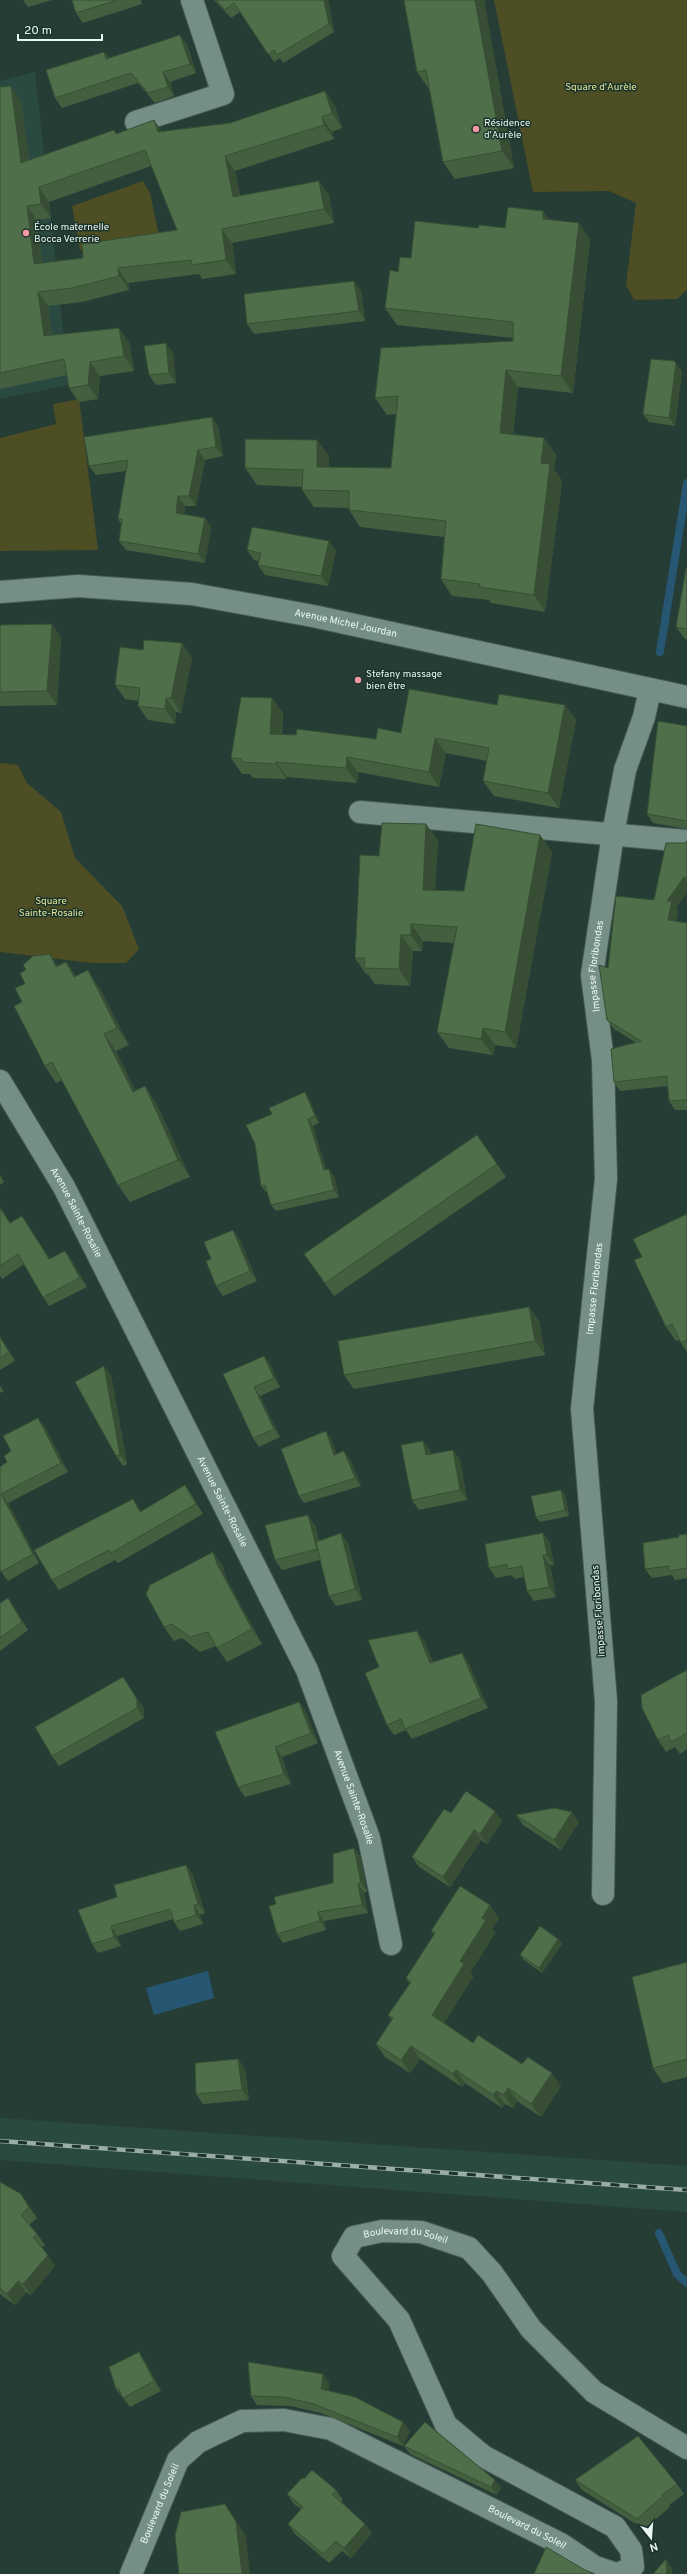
<svg xmlns="http://www.w3.org/2000/svg" width="687" height="2574" font-family="Overpass,sans-serif">
  <rect width="100%" height="100%" fill="#263d36"/>
  <g fill="#2a4a41">
    <polygon points="35,72 69,385 0,399 0,81"/>
    <polygon points="0,2118 687,2166 687,2212 0,2160"/>
  </g>
  <g fill="#4d4e24">
    <polygon points="494,0 687,0 687,290 677,299 634,300 626,285 636,203 609,191 533,192"/>
    <polygon points="143,181 150,193 159,236 152,242 80,250 72,206"/>
    <polygon points="79,399 98,550 0,551 0,438 56,424 53,404"/>
    <polygon points="0,763 18,765 27,783 61,812 75,858 122,906 139,949 126,963 92,963 0,952"/>
  </g>
  <polygon fill="#265671" points="208,1971 214,1998 154,2015 146,1988"/>
  <g fill="none" stroke-linecap="round" stroke-linejoin="round">
    <g stroke="#265671" stroke-width="8">
      <polyline points="660,652 687,483"/>
      <polyline points="659,2233 677,2274 687,2283"/>
    </g>
    <g stroke="#465b54" stroke-width="24">
      <g id="street">
        <polyline points="136,122 223,94 192,0"/>
        <polyline points="360,812 687,841"/>
        <path id="s1" d="M0,1081L64,1187L307,1670L369,1838L391,1944"/>
        <path id="s2" d="M603,1894L606,1701L582,1409L606,1179L603,1060L592,975L613,834L625,770L644,717L650,690"/>
        <path id="s3" d="M131,2574L178,2460L198,2442L242,2421L284,2420L331,2429L561,2544L595,2567L616,2574"/>
        <path id="s4" d="M619,2574L633,2566L631,2550L615,2527L483,2456L446,2425L399,2320L343,2256L354,2237L382,2231L421,2232L469,2248L492,2273L531,2329L594,2392L687,2448"/>
      </g>
    </g>
    <g stroke="#465b54" stroke-width="24">
      <g id="secondary">
        <path id="s5" d="M0,592L78,586L192,594L313,616L687,697"/>
      </g>
    </g>
    <use href="#street" stroke="#768f86" stroke-width="22"/>
    <use href="#secondary" stroke="#768f86" stroke-width="22"/>
    <g stroke="#9bada7" stroke-width="4.5">
      <polyline id="rail" points="0,2141 687,2190"/>
    </g>
    <use href="#rail" stroke="#1c332c" stroke-width="3" stroke-dasharray="9" stroke-linecap="butt"/>
  </g>
  <g fill="#445f40" fill-rule="evenodd">
    <polygon points="23,0 52,0 28,7"/>
    <polygon points="72,0 141,0 142,4 83,23 76,13"/>
    <polygon points="214,0 328,0 334,32 283,63 280,58 274,62 240,12 231,18"/>
    <polygon points="404,0 484,0 514,168 455,179 443,162 429,89 417,72"/>
    <polygon points="187,44 196,73 170,82 174,96 155,103 138,83 62,108 55,98 104,52 109,58"/>
    <path d="M0,87L21,100L29,160L117,134L162,131L230,123L335,106L342,128L332,132L334,139L235,171L240,196L329,195L334,223L232,243L236,274L202,279L199,274L128,283L129,290L82,302L48,306L52,335L129,342L134,371L100,376L98,399L79,402L69,388L67,375L0,389ZM151,166L177,230L83,258L42,263L37,220L51,218L49,202Z"/>
    <polygon points="543,211 549,219 579,223 590,240 573,393 518,387 513,434 544,438 556,455 554,469 562,481 545,612 491,603 489,600 452,596 441,579 444,537 360,527 349,510 349,508 314,507 302,490 302,487 257,485 245,468 317,440 329,456 329,467 391,468 396,414 387,415 375,398 513,341 513,338 397,325 385,308 398,272 411,258 478,228 505,228"/>
    <polygon points="361,291 365,321 254,334 247,324"/>
    <polygon points="173,353 176,383 156,385 149,375"/>
    <polygon points="682,371 675,426 649,422 643,414"/>
    <polygon points="212,417 218,427 223,456 205,460 196,506 185,506 184,515 205,518 211,528 205,563 126,550 119,541 121,524 118,519 126,471 96,475 89,466"/>
    <polygon points="329,541 336,551 328,586 265,575 258,565 259,561 254,560 247,550"/>
    <polygon points="687,569 687,639 685,639 676,627"/>
    <polygon points="0,625 61,637 57,705 0,706"/>
    <polygon points="182,643 192,658 181,713 176,712 175,724 148,720 138,706 139,701 125,699 115,685 143,650"/>
    <polygon points="272,698 283,713 282,734 376,739 401,733 497,705 565,705 576,720 559,808 494,796 483,781 487,761 446,753 439,787 358,772 357,783 287,777 286,779 253,778 250,774 242,774 231,758"/>
    <polygon points="687,726 687,829 653,823 647,814"/>
    <polygon points="540,835 552,852 516,1048 495,1045 493,1055 449,1048 437,1032 454,943 423,941 422,951 413,951 410,986 375,984 368,974 366,974 355,958 379,856 438,840 435,890 464,891"/>
    <polygon points="687,841 687,892 676,907 678,911 676,922 687,923 687,1110 675,1110 669,1101 667,1086 620,1091 614,1082 635,1042 614,1029 607,1020 608,968 654,900"/>
    <polygon points="66,962 76,976 99,987 129,1045 116,1051 135,1090 145,1086 156,1103 190,1177 130,1202 118,1185 62,1080 56,1083 45,1066 22,1002 25,984"/>
    <polygon points="309,1099 319,1123 313,1126 326,1170 334,1176 339,1197 276,1211 271,1205 267,1192 266,1192 261,1186"/>
    <polygon points="477,1135 506,1177 334,1296 304,1254"/>
    <polygon points="0,1175 4,1182 0,1185"/>
    <polygon points="0,1207 10,1223 22,1216 50,1259 65,1251 72,1261 87,1287 49,1306 43,1297 24,1264 2,1279 0,1275"/>
    <polygon points="687,1214 687,1352 679,1340 676,1341 666,1327 642,1257"/>
    <polygon points="240,1240 257,1281 223,1296 216,1286 211,1259"/>
    <polygon points="529,1307 539,1321 545,1355 354,1389 344,1375"/>
    <polygon points="0,1336 15,1361 0,1370"/>
    <polygon points="264,1356 270,1364 280,1387 260,1396 280,1437 259,1447 253,1438 223,1374"/>
    <polygon points="111,1375 127,1464 123,1466 116,1456"/>
    <polygon points="0,1386 4,1391 0,1393"/>
    <polygon points="38,1418 45,1427 68,1472 8,1503 39,1563 8,1581 0,1570 0,1467 7,1462 11,1451"/>
    <polygon points="331,1439 336,1454 350,1459 361,1486 304,1503 299,1496"/>
    <polygon points="423,1441 430,1451 431,1454 453,1450 460,1460 467,1500 419,1510 412,1500"/>
    <polygon points="185,1485 192,1495 203,1514 118,1563 115,1560 59,1590 52,1580 140,1509 142,1512"/>
    <polygon points="561,1490 565,1495 569,1516 540,1522 536,1517"/>
    <polygon points="315,1525 319,1541 348,1543 362,1600 336,1606 329,1596 320,1560 282,1570 275,1560"/>
    <polygon points="543,1533 550,1543 554,1565 550,1565 556,1597 534,1601 527,1591 524,1577 515,1579 511,1575 496,1578 489,1568"/>
    <polygon points="687,1534 687,1578 675,1580 672,1575 652,1578 645,1569 679,1537"/>
    <polygon points="213,1552 223,1566 226,1578 262,1644 227,1662 216,1646 200,1652 182,1638 174,1641 164,1627"/>
    <polygon points="0,1603 14,1607 28,1630 0,1651"/>
    <polygon points="424,1641 433,1662 462,1653 469,1664 488,1708 412,1739 406,1730 394,1735 387,1725 379,1667"/>
    <polygon points="687,1670 687,1749 680,1754 675,1747 666,1752 658,1740"/>
    <polygon points="123,1677 144,1709 144,1718 59,1766 52,1756"/>
    <polygon points="299,1702 306,1712 318,1743 282,1757 291,1784 245,1797 238,1787"/>
    <polygon points="495,1811 502,1821 487,1844 481,1840 450,1887 419,1867 412,1857 451,1813"/>
    <polygon points="516,1815 579,1822 561,1850 523,1825"/>
    <polygon points="354,1848 360,1856 367,1892 364,1892 368,1913 324,1921 326,1930 283,1943 277,1934 276,1904 333,1883"/>
    <polygon points="186,1865 193,1875 205,1913 200,1915 203,1924 180,1931 174,1922 173,1919 117,1936 121,1946 98,1953 92,1944 117,1897"/>
    <polygon points="499,1918 492,1929 495,1933 470,1973 473,1977 444,2023 473,2043 522,2064 561,2086 541,2117 517,2101 513,2108 505,2104 502,2108 465,2083 462,2087 420,2059 410,2073 385,2057 376,2044 392,2020 388,2015 410,1984 406,1978 434,1935 431,1931"/>
    <polygon points="558,1939 562,1944 542,1973 524,1960 520,1955"/>
    <polygon points="687,1962 687,2077 663,2083 653,2068"/>
    <polygon points="238,2059 245,2069 249,2100 203,2104 196,2094"/>
    <polygon points="0,2182 21,2194 28,2205 37,2218 29,2225 37,2234 45,2245 41,2248 55,2266 31,2295 26,2292 15,2305 0,2294"/>
    <polygon points="145,2361 161,2391 130,2407 116,2389"/>
    <polygon points="323,2374 329,2383 328,2391 410,2431 403,2446 321,2413 291,2406 257,2405 251,2396"/>
    <polygon points="404,2446 501,2488 497,2495 410,2454"/>
    <polygon points="304,2479 336,2490 343,2500 341,2501 365,2524 372,2533 351,2558 342,2551 329,2563 295,2534 288,2524 301,2509 294,2504 287,2494"/>
    <polygon points="575,2480 677,2484 684,2494 669,2505 670,2507 644,2529 582,2490"/>
  </g>
  <g fill="#374e34">
    <polygon points="324,0 328,0 334,32 329,24"/>
    <polygon points="475,0 484,0 514,168 502,151"/>
    <polygon points="180,35 187,44 196,73 190,64"/>
    <polygon points="104,52 111,61 106,59"/>
    <polygon points="163,72 170,82 174,96 168,87"/>
    <polygon points="11,86 21,100 31,178 21,163"/>
    <polygon points="325,91 335,106 342,128 332,113"/>
    <polygon points="322,117 332,132 334,139 324,125"/>
    <polygon points="154,120 164,134 158,132"/>
    <polygon points="225,156 235,171 243,212 233,197"/>
    <polygon points="319,181 329,195 334,223 324,209"/>
    <polygon points="39,187 49,202 51,218 41,204"/>
    <polygon points="27,206 37,220 44,278 34,264"/>
    <polygon points="543,211 555,227 543,219"/>
    <polygon points="579,223 590,240 573,393 561,376"/>
    <polygon points="222,229 232,243 236,274 226,260"/>
    <polygon points="118,268 128,283 129,290 119,276"/>
    <polygon points="354,281 361,291 365,321 359,311"/>
    <polygon points="38,292 48,306 54,350 44,336"/>
    <polygon points="119,328 129,342 134,371 124,356"/>
    <polygon points="166,343 173,353 176,383 169,373"/>
    <polygon points="90,362 100,376 98,399 88,385"/>
    <polygon points="676,363 682,371 675,426 669,418"/>
    <polygon points="506,370 518,387 512,449 500,433"/>
    <polygon points="212,417 218,427 223,456 216,447"/>
    <polygon points="544,438 556,455 554,469 562,481 545,612 534,595 541,463"/>
    <polygon points="317,440 329,456 329,484 317,467"/>
    <polygon points="198,450 205,460 196,506 189,496"/>
    <polygon points="178,496 185,506 183,523 176,513"/>
    <polygon points="205,518 211,528 205,563 198,554"/>
    <polygon points="329,541 336,551 328,586 321,576"/>
    <polygon points="52,624 61,637 57,705 47,691"/>
    <polygon points="182,643 192,658 181,713 171,698"/>
    <polygon points="166,698 176,712 175,724 165,709"/>
    <polygon points="272,698 283,713 280,749 270,734"/>
    <polygon points="565,705 576,720 559,808 548,793"/>
    <polygon points="435,738 446,753 439,787 429,772"/>
    <polygon points="347,757 358,772 357,783 346,768"/>
    <polygon points="276,762 287,777 286,779 276,764"/>
    <polygon points="426,824 438,840 434,906 423,890"/>
    <polygon points="540,835 552,852 516,1048 505,1032"/>
    <polygon points="684,877 687,882 687,892 676,907 678,911 674,929 668,920 667,901"/>
    <polygon points="411,924 423,941 422,951 411,935"/>
    <polygon points="401,935 413,951 410,986 399,969"/>
    <polygon points="50,954 61,971 56,967"/>
    <polygon points="66,962 78,979 74,977"/>
    <polygon points="88,970 99,987 129,1045 117,1028"/>
    <polygon points="483,1028 495,1045 493,1055 481,1039"/>
    <polygon points="104,1034 116,1051 144,1108 133,1092"/>
    <polygon points="145,1086 156,1103 190,1177 178,1160"/>
    <polygon points="305,1092 309,1099 319,1123 315,1116"/>
    <polygon points="308,1119 313,1126 328,1176 324,1170"/>
    <polygon points="329,1169 334,1176 339,1197 334,1190"/>
    <polygon points="22,1216 28,1225 56,1269 49,1259"/>
    <polygon points="233,1230 240,1240 257,1281 250,1271"/>
    <polygon points="65,1251 72,1261 87,1287 80,1278"/>
    <polygon points="529,1307 539,1321 545,1355 535,1341"/>
    <polygon points="0,1336 15,1361 9,1352 0,1337"/>
    <polygon points="264,1356 270,1364 280,1387 274,1378"/>
    <polygon points="104,1366 111,1375 127,1464 120,1455"/>
    <polygon points="254,1387 260,1396 280,1437 274,1429"/>
    <polygon points="38,1418 45,1427 68,1472 61,1463"/>
    <polygon points="326,1431 331,1439 340,1463 334,1455"/>
    <polygon points="423,1441 430,1451 433,1466 426,1455"/>
    <polygon points="453,1450 460,1460 467,1500 460,1490"/>
    <polygon points="344,1451 350,1459 361,1486 355,1478"/>
    <polygon points="185,1485 192,1495 203,1514 196,1504"/>
    <polygon points="561,1490 565,1495 569,1516 565,1510"/>
    <polygon points="1,1494 8,1503 39,1563 33,1554"/>
    <polygon points="133,1499 140,1509 147,1522 140,1512"/>
    <polygon points="308,1515 315,1525 324,1559 317,1549"/>
    <polygon points="341,1533 348,1543 362,1600 355,1589"/>
    <polygon points="543,1533 550,1543 554,1565 547,1555"/>
    <polygon points="213,1552 223,1566 226,1578 262,1644 252,1629 217,1564"/>
    <polygon points="543,1555 550,1565 556,1597 549,1587"/>
    <polygon points="8,1598 14,1607 28,1630 22,1622"/>
    <polygon points="417,1631 424,1641 437,1673 430,1663"/>
    <polygon points="462,1653 469,1664 488,1708 481,1698"/>
    <polygon points="123,1677 144,1709 144,1718 137,1708"/>
    <polygon points="299,1702 306,1712 318,1743 311,1733"/>
    <polygon points="275,1747 282,1757 291,1784 284,1774"/>
    <polygon points="495,1811 502,1821 487,1844 480,1834"/>
    <polygon points="572,1812 579,1822 561,1850 554,1840"/>
    <polygon points="474,1830 481,1840 450,1887 443,1877"/>
    <polygon points="354,1848 360,1856 367,1892 361,1883"/>
    <polygon points="186,1865 193,1875 205,1913 198,1904"/>
    <polygon points="358,1884 364,1892 368,1913 362,1905"/>
    <polygon points="194,1905 200,1915 203,1924 196,1915"/>
    <polygon points="490,1905 499,1918 492,1929 495,1933 470,1973 473,1977 441,2028 432,2015 460,1961 482,1918"/>
    <polygon points="318,1912 324,1921 326,1930 320,1921"/>
    <polygon points="111,1926 117,1936 121,1946 114,1937"/>
    <polygon points="558,1939 562,1944 542,1973 539,1968"/>
    <polygon points="411,2046 420,2059 410,2073 401,2060"/>
    <polygon points="238,2059 245,2069 249,2100 242,2090"/>
    <polygon points="456,2070 465,2083 462,2087 453,2074"/>
    <polygon points="552,2073 561,2086 541,2117 531,2104"/>
    <polygon points="508,2088 517,2101 513,2108 504,2095"/>
    <polygon points="496,2091 505,2104 502,2108 493,2095"/>
    <polygon points="48,2255 55,2266 31,2295 23,2284"/>
    <polygon points="18,2281 26,2292 15,2305 7,2294"/>
    <polygon points="139,2352 145,2361 161,2391 154,2381"/>
    <polygon points="323,2374 329,2383 327,2398 321,2389"/>
    <polygon points="403,2422 410,2431 403,2446 397,2437"/>
    <polygon points="495,2480 501,2488 497,2495 491,2487"/>
    <polygon points="225,2504 246,2536 250,2574 242,2574"/>
    <polygon points="365,2524 372,2533 351,2558 344,2548"/>
    <polygon points="666,2559 672,2568 672,2574 667,2574"/>
  </g>
  <g fill="#4f6f4a" stroke="#374e34" fill-rule="evenodd">
    <polygon points="72,0 117,0 76,13"/>
    <polygon points="216,0 324,0 329,24 277,55 274,50 268,54 234,3 225,10"/>
    <polygon points="404,0 475,0 502,151 443,162 426,70 417,72"/>
    <polygon points="180,35 190,64 163,72 168,87 148,93 131,73 55,98 46,70 104,52 106,59"/>
    <path d="M11,86L21,163L114,130L116,134L154,120L158,132L230,123L325,91L332,113L322,117L324,125L225,156L233,197L319,181L324,209L222,229L226,260L192,265L191,260L118,268L119,276L72,288L38,292L44,336L119,328L124,356L90,362L88,385L69,388L64,359L0,373V87ZM145,150L177,230L82,244L83,258L34,264L27,206L41,204L39,187Z"/>
    <polygon points="508,207 543,211 543,219 579,223 561,376 506,370 500,433 544,438 541,463 550,464 534,595 479,587 480,584 441,579 446,521 349,510 349,491 302,490 303,470 245,468 245,439 317,440 317,467 391,468 398,396 375,398 381,348 513,341 513,322 385,308 390,270 398,272 400,257 411,258 415,221 478,228 479,225 505,228"/>
    <polygon points="354,281 359,311 247,324 244,294"/>
    <polygon points="166,343 169,373 149,375 144,346"/>
    <polygon points="651,359 674,361 676,363 669,418 643,414"/>
    <polygon points="212,417 216,447 198,450 189,496 178,496 176,513 205,518 198,554 119,541 122,519 118,519 128,460 89,466 84,437"/>
    <polygon points="252,527 329,541 321,576 258,565 261,553 247,550"/>
    <polygon points="686,568 687,569 687,629 676,627"/>
    <polygon points="52,624 47,691 0,692 0,625"/>
    <polygon points="144,640 182,643 171,698 166,698 165,709 138,706 140,688 115,685 120,647 143,650"/>
    <polygon points="409,689 497,705 499,694 565,705 548,793 483,781 489,748 435,738 429,772 347,757 346,768 276,762 276,764 242,762 241,759 231,758 241,697 272,698 270,734 296,735 297,729 376,739 378,728 401,733"/>
    <polygon points="658,721 687,726 687,821 647,814"/>
    <polygon points="382,823 426,824 423,890 464,891 476,824 540,835 505,1032 483,1028 481,1039 437,1032 457,927 411,924 411,935 401,935 399,969 364,968 365,958 355,958 360,855 379,856"/>
    <polygon points="687,841 687,878 684,877 667,901 672,901 668,920 687,923 687,1100 669,1101 667,1076 614,1082 611,1049 641,1041 607,1020 599,965 608,968 616,896 654,900 666,843 685,843"/>
    <polygon points="50,954 56,967 66,962 74,977 88,970 117,1028 104,1034 133,1092 145,1086 178,1160 118,1185 52,1062 45,1066 14,1006 22,1002 15,988 25,984 20,973 26,970 23,965 33,956"/>
    <polygon points="305,1092 315,1116 308,1119 324,1170 329,1169 334,1190 271,1205 265,1185 261,1186 255,1144 246,1125 272,1114 269,1108"/>
    <polygon points="477,1135 497,1164 325,1283 304,1254"/>
    <polygon points="0,1208 10,1223 22,1216 49,1259 65,1251 80,1278 43,1297 18,1254 0,1266"/>
    <polygon points="687,1214 687,1340 681,1343 672,1324 666,1327 634,1260 642,1257 633,1239"/>
    <polygon points="233,1230 250,1271 216,1286 206,1261 211,1259 204,1242"/>
    <polygon points="529,1307 535,1341 344,1375 338,1341"/>
    <polygon points="0,1337 9,1352 0,1358"/>
    <polygon points="264,1356 274,1378 254,1387 274,1429 253,1438 223,1374"/>
    <polygon points="104,1366 120,1455 116,1456 75,1382"/>
    <polygon points="38,1418 61,1463 1,1494 33,1554 1,1572 0,1570 0,1467 7,1462 4,1456 11,1451 3,1436"/>
    <polygon points="326,1431 334,1455 344,1451 355,1478 299,1496 281,1449"/>
    <polygon points="423,1441 426,1455 453,1450 460,1490 412,1500 401,1445"/>
    <polygon points="185,1485 196,1504 111,1553 109,1550 52,1580 34,1550 133,1499 140,1512"/>
    <polygon points="561,1490 565,1510 536,1517 531,1496"/>
    <polygon points="308,1515 317,1549 275,1560 265,1525"/>
    <polygon points="341,1533 355,1589 329,1596 316,1542"/>
    <polygon points="543,1533 547,1555 543,1555 549,1587 527,1591 522,1566 508,1569 507,1564 489,1568 485,1544"/>
    <polygon points="687,1534 687,1568 669,1571 669,1566 645,1569 643,1543 679,1537 679,1535"/>
    <polygon points="213,1552 217,1564 252,1629 217,1648 208,1632 190,1637 172,1624 164,1627 146,1594 150,1585"/>
    <polygon points="8,1598 22,1622 0,1638 0,1603"/>
    <polygon points="417,1631 430,1663 462,1653 481,1698 405,1729 401,1719 387,1725 365,1673 379,1667 368,1640"/>
    <polygon points="687,1670 687,1733 671,1742 668,1735 658,1740 642,1708 641,1695"/>
    <polygon points="123,1677 137,1699 137,1708 52,1756 35,1727"/>
    <polygon points="299,1702 311,1733 275,1747 284,1774 238,1787 215,1732"/>
    <polygon points="466,1791 495,1811 480,1834 474,1830 443,1877 412,1857 444,1809 451,1813"/>
    <polygon points="554,1808 572,1812 554,1840 516,1815"/>
    <polygon points="354,1848 361,1883 358,1884 362,1905 318,1912 320,1921 277,1934 269,1906 276,1904 274,1897 333,1883 333,1854"/>
    <polygon points="186,1865 198,1904 194,1905 196,1915 174,1922 170,1909 111,1926 114,1937 92,1944 78,1910 117,1897 114,1885"/>
    <polygon points="460,1886 490,1905 482,1918 486,1920 460,1961 464,1964 432,2015 473,2043 478,2035 522,2064 528,2057 552,2073 531,2104 508,2088 504,2095 496,2091 493,2095 456,2070 453,2074 411,2046 401,2060 376,2044 393,2018 388,2015 411,1982 406,1978 435,1933 431,1931"/>
    <polygon points="540,1926 558,1939 539,1968 520,1955"/>
    <polygon points="687,1962 687,2059 653,2068 632,1977"/>
    <polygon points="238,2059 242,2090 196,2094 195,2063"/>
    <polygon points="0,2182 21,2194 29,2207 21,2215 37,2234 33,2237 48,2255 23,2284 18,2281 7,2294 0,2289"/>
    <polygon points="139,2352 154,2381 123,2398 118,2388 116,2389 109,2367"/>
    <polygon points="248,2362 323,2374 321,2389 355,2397 403,2422 397,2437 314,2404 284,2397 251,2396"/>
    <polygon points="425,2422 495,2480 491,2487 404,2446"/>
    <polygon points="638,2436 677,2484 662,2495 663,2496 637,2519 575,2480"/>
    <polygon points="312,2470 336,2490 332,2494 365,2524 344,2548 336,2541 323,2554 288,2524 303,2507 287,2494 302,2478 304,2479"/>
    <polygon points="225,2504 236,2522 242,2574 179,2574 175,2535 181,2512"/>
    <polygon points="546,2547 585,2570 595,2574 534,2574"/>
    <polygon points="666,2559 667,2574 653,2574"/>
  </g>
  <g fill="#f49aa1" stroke="#1c332c" stroke-width="1.5">
    <circle cx="476" cy="129" r="4"/>
    <circle cx="26" cy="233" r="4"/>
    <circle cx="358" cy="680" r="4"/>
  </g>
  <g text-anchor="middle" dominant-baseline="central" stroke-width="3" stroke-linejoin="round" paint-order="stroke">
    <g font-size="10" fill="#e3e698" stroke="#1c332c">
      <text x="601" y="87">Square d'Aurèle</text>
      <text x="51" y="901">Square<tspan x="51" dy="12">Sainte-Rosalie</tspan></text>
    </g>
    <g font-size="10" fill="#e9f7f2" stroke="#1c332c" text-anchor="start">
      <text x="484" y="123">Résidence<tspan x="484" dy="12">d'Aurèle</tspan></text>
      <text x="34" y="227">École maternelle<tspan x="34" dy="12">Bocca Verrerie</tspan></text>
      <text x="366" y="674">Stefany massage<tspan x="366" dy="12">bien être</tspan></text>
    </g>
    <g font-size="10" fill="#e9f7f2" stroke="#1c332c">
      <text stroke="none"><textPath href="#s5" startOffset="349">Avenue Michel Jourdan</textPath></text>
      <text stroke="none"><textPath href="#s2" startOffset="931">Impasse Floribondas</textPath></text>
      <text stroke="none"><textPath href="#s1" startOffset="152">Avenue Sainte-Rosalie</textPath></text>
      <text stroke="none"><textPath href="#s2" startOffset="607">Impasse Floribondas</textPath></text>
      <text stroke="none"><textPath href="#s1" startOffset="476">Avenue Sainte-Rosalie</textPath></text>
      <text transform="translate(599 1611) rotate(-94)">Impasse Floribondas</text>
      <text stroke="none"><textPath href="#s1" startOffset="800">Avenue Sainte-Rosalie</textPath></text>
      <text stroke="none"><textPath href="#s4" startOffset="533">Boulevard du Soleil</textPath></text>
      <text stroke="none"><textPath href="#s3" startOffset="76">Boulevard du Soleil</textPath></text>
      <text stroke="none"><textPath href="#s3" startOffset="508">Boulevard du Soleil</textPath></text>
    </g>
  </g>
  <g transform="translate(651 2538) rotate(163)" stroke="#1c332c" stroke-width="3" paint-order="stroke">
  <path d="M0-3L7 15L0 10L-7 15Z" fill="#e9f7f2"/>
  <text y="-6" font-size="11" font-weight="bold" text-anchor="middle" fill="#e9f7f2">N</text>
  </g>
  <path d="M18 34v6h84v-6" fill="none" stroke="#e9f7f2" stroke-width="2"/>
  <text x="24" y="34" font-size="12" fill="#e9f7f2" stroke="#1c332c" stroke-width="3" paint-order="stroke">20 m</text>
</svg>
